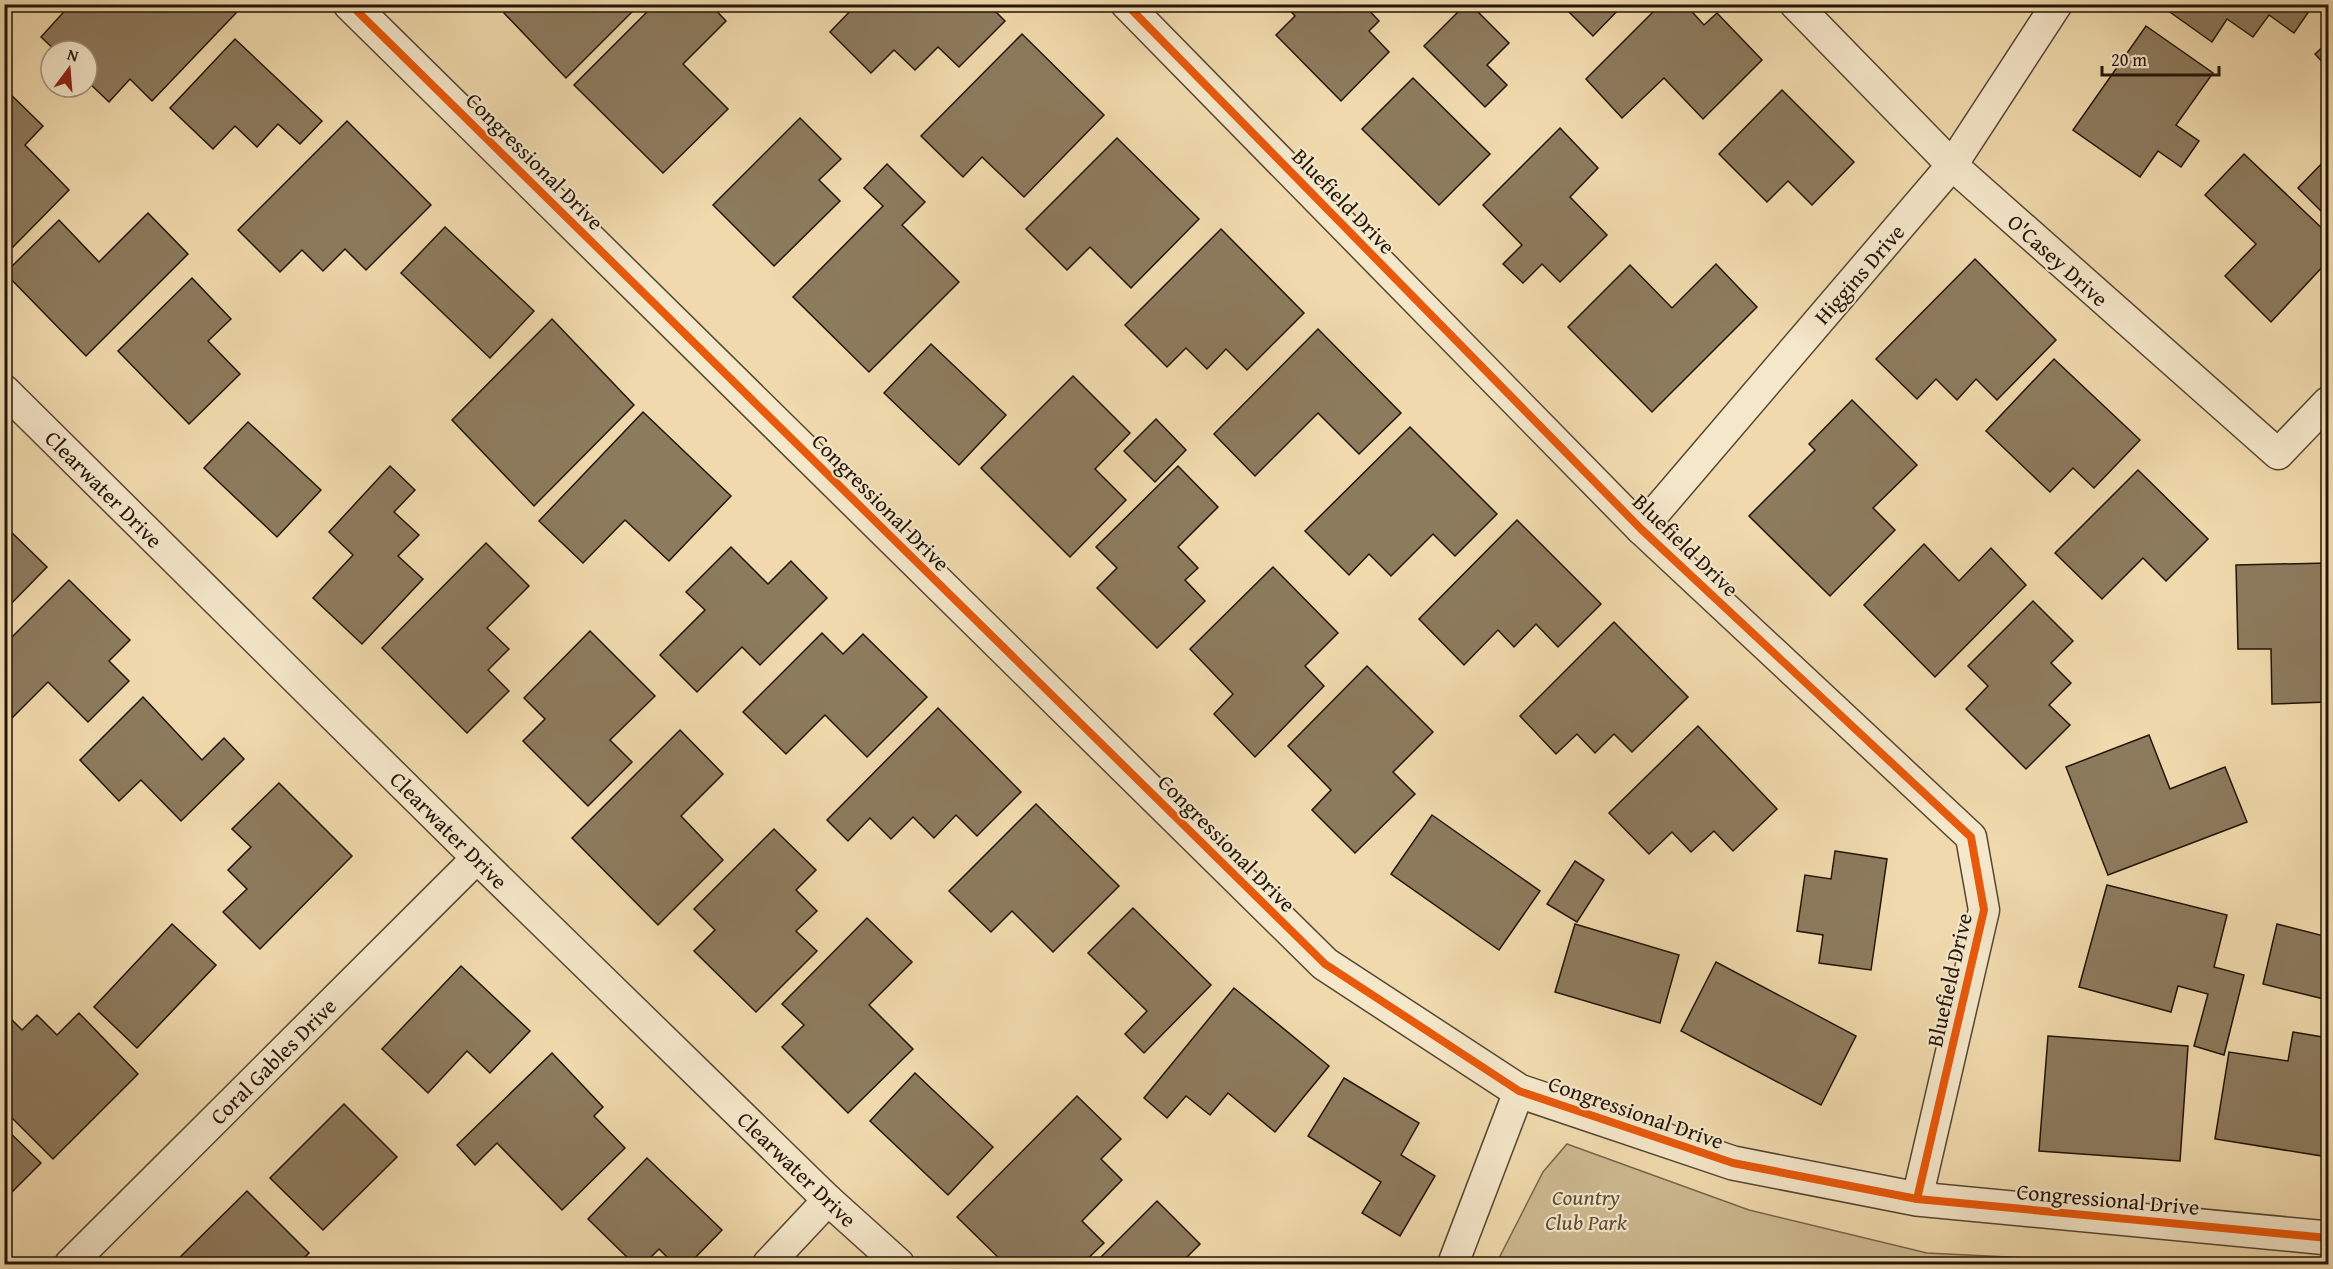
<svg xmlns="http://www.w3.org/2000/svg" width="2333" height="1269" font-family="'Gentium Book Plus',serif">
  <rect width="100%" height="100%" fill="#f0daad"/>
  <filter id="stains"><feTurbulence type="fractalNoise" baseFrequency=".00333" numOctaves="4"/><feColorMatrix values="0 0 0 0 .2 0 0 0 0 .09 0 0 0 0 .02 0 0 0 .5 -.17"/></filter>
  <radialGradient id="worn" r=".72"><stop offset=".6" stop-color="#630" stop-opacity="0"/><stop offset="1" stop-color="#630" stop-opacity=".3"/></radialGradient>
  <polygon fill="#cdb991" stroke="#78674d" stroke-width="1.5" points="1567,1144 1749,1210 1927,1253 2147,1264 1496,1264 1543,1172"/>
  <g fill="#8d7b5e" stroke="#221509" stroke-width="1.5">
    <polygon points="71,4 227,4 236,13 152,101 130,79 109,102 87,81 87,51 56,51 41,37"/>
    <polygon points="513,4 628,4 633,11 566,78 504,13"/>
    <polygon points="655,4 710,4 726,21 683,64 728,109 663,173 574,85"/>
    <polygon points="857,4 988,4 1005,21 959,67 938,47 915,70 894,50 871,73 830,32"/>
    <polygon points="1284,4 1363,4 1379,21 1369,31 1389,52 1341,101 1276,35 1295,16"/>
    <polygon points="1466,4 1470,4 1509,43 1487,65 1507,85 1485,107 1424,46"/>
    <polygon points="1561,4 1624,4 1593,36"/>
    <polygon points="1661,4 1685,4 1704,25 1717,13 1762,60 1703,119 1664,78 1622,118 1586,79"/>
    <polygon points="2314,4 2294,33 2269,15 2253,37 2227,19 2212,42 2160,5"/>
    <polygon points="2146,26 2213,73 2176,125 2199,141 2181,167 2158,151 2140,177 2073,130"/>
    <polygon points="1022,34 1104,115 1024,197 982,157 963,177 921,136"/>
    <polygon points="235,39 322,121 300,144 278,124 257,147 235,126 213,149 170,108"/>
    <polygon points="2328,42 2328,68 2315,54"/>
    <polygon points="1413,78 1490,154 1439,205 1362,129"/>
    <polygon points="4,88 43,126 25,145 69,190 13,247 4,239"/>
    <polygon points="1782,90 1854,162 1812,205 1788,181 1767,202 1719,154"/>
    <polygon points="800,118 841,159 819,180 840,201 774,266 713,205"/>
    <polygon points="347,121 431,205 366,270 345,249 323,271 302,250 280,272 238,230"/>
    <polygon points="1560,128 1598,168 1570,197 1607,235 1560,282 1542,264 1523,283 1503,264 1522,245 1483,205"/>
    <polygon points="1117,138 1199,219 1131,288 1090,247 1067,270 1026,229"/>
    <polygon points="2244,154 2328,234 2328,261 2271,322 2225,276 2256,244 2205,195"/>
    <polygon points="2328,157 2328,218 2298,188"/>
    <polygon points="887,164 925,202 902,225 959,282 869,372 793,297 883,206 864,188"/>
    <polygon points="148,213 188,254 86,356 5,273 59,220 99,262"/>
    <polygon points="445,227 534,311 490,358 401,273"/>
    <polygon points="1221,229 1304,313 1247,370 1226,349 1207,369 1186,348 1167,367 1125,325"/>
    <polygon points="1975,259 2056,340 1997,400 1976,379 1957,400 1936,379 1917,399 1876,359"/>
    <polygon points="1716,264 1757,307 1652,412 1568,327 1630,265 1672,308"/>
    <polygon points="192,278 231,319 208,341 240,374 189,424 118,351"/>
    <polygon points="552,319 634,405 534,506 452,420"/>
    <polygon points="1318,329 1401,413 1359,454 1318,413 1255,476 1214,434"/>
    <polygon points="931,344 1006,415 959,465 884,393"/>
    <polygon points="2054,359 2140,440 2094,488 2073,468 2050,492 1986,431"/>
    <polygon points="1073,376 1130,433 1095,469 1126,500 1070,557 981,468"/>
    <polygon points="1852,400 1917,465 1873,508 1895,530 1830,596 1749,516 1815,450 1809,444"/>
    <polygon points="643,412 731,496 669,561 625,520 583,563 539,521"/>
    <polygon points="1156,419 1186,450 1155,482 1124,451"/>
    <polygon points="248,422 321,490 277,537 204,468"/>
    <polygon points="1410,427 1497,514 1455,556 1433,534 1391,576 1369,554 1349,575 1305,531"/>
    <polygon points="390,466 415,490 394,512 419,535 398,556 423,579 362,644 313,598 353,555 329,532"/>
    <polygon points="1178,466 1218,507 1178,547 1198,568 1185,580 1205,601 1157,648 1097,588 1117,568 1096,547"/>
    <polygon points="2138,470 2208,539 2166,581 2143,558 2102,599 2055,553"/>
    <polygon points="1517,520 1601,604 1558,647 1536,624 1514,647 1498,630 1464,665 1419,619"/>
    <polygon points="4,525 47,567 4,611"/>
    <polygon points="486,543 529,586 487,628 509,649 488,670 509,691 467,733 382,648"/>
    <polygon points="1924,544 1959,581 1991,548 2026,585 1935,677 1864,605"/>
    <polygon points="731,547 768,584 791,561 827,598 760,665 742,647 697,692 660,655 705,610 686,592"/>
    <polygon points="2328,563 2328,702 2272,704 2271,649 2238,649 2236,565"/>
    <polygon points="1273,567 1338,633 1305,666 1324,686 1255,757 1214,714 1233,694 1190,649"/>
    <polygon points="69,580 130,640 109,661 129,681 88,722 48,682 7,723 4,720 4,645"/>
    <polygon points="2033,601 2073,641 2051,663 2071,683 2049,705 2070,725 2026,769 1966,709 1988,686 1968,666"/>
    <polygon points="1614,622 1688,697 1632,752 1614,734 1595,753 1577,734 1556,754 1520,716"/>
    <polygon points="590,631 655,696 610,740 632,762 588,806 523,741 545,719 524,698"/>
    <polygon points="822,633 843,654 863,634 927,697 867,757 825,715 786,754 743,712"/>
    <polygon points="1367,666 1433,732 1393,772 1415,794 1355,853 1312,810 1331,790 1288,746"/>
    <polygon points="143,697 202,760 224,738 244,759 181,821 141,780 119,801 80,760"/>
    <polygon points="938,708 1021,792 977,836 956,815 934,838 913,817 891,839 870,818 848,841 827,820"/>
    <polygon points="1698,726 1777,809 1733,851 1714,831 1691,852 1672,832 1649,854 1609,813"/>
    <polygon points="680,730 723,774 681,816 723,860 658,925 572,838"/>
    <polygon points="2149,735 2170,789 2225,767 2247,822 2108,875 2066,767"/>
    <polygon points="279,783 352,856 260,949 223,912 247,889 228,870 251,847 232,829"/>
    <polygon points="1036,804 1119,886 1053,952 1012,911 991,932 949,891"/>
    <polygon points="1432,815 1540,891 1499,950 1391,874"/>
    <polygon points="774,829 816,870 796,890 817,911 796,931 817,951 756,1012 694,951 715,930 694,909"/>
    <polygon points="1835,851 1887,859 1871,970 1819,963 1823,935 1797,931 1805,875 1831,879"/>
    <polygon points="1575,861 1604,880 1577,922 1547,904"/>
    <polygon points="2107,885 2227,915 2214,967 2244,975 2224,1055 2194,1046 2208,994 2178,986 2171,1012 2079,987"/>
    <polygon points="1133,908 1211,985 1144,1053 1125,1034 1147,1011 1088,953"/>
    <polygon points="867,918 912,962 869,1005 913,1049 848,1113 782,1047 804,1025 782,1004"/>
    <polygon points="172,924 216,965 137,1048 94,1007"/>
    <polygon points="1575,924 1679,955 1660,1023 1555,992"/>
    <polygon points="2277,924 2328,937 2328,1000 2263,984"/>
    <polygon points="1716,962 1856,1036 1821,1105 1681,1031"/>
    <polygon points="461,966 530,1031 490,1073 467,1051 428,1093 382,1049"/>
    <polygon points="1234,988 1329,1066 1275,1132 1228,1093 1210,1115 1186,1096 1167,1118 1144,1098"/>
    <polygon points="4,1012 22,1030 37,1015 57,1035 79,1013 138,1074 53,1159 4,1110"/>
    <polygon points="2293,1032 2328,1038 2328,1157 2215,1139 2229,1052 2288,1061"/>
    <polygon points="2048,1036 2188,1046 2180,1161 2039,1151"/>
    <polygon points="552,1053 603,1107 594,1116 625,1148 562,1210 497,1143 475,1165 457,1145"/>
    <polygon points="915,1073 993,1147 948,1195 870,1121"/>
    <polygon points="1344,1078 1419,1123 1401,1155 1435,1176 1400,1236 1362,1213 1381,1182 1308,1136"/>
    <polygon points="1077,1096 1121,1139 1101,1159 1122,1180 1082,1221 1104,1243 1082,1264 1005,1264 957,1217"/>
    <polygon points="344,1104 397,1157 323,1230 270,1178"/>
    <polygon points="4,1127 41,1163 4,1200"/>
    <polygon points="647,1158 722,1230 689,1264 674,1264 659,1249 644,1264 634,1264 588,1219"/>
    <polygon points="247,1191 309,1253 298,1264 173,1264"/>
    <polygon points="1157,1201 1200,1244 1180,1264 1094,1264"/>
  </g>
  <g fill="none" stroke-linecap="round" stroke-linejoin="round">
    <g stroke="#564632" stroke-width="33">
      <g id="minor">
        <polyline points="1126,4 1641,529 1971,837 1984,910 1917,1199"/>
        <polyline points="1795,4 1952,165 2278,454 2328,402"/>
        <polyline points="4,390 477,858 828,1200 899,1264"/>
        <polyline points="1641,529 1952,165 2057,4"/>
        <polyline points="70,1264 477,858"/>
        <polyline points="768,1264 828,1200"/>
        <polyline points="1453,1264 1519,1091"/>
      </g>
    </g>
    <g stroke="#564632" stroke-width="36">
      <polyline id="tertiary" points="350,4 1325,964 1519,1091 1733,1163 1917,1199 2328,1238"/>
    </g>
    <use href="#minor" stroke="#f5e7ca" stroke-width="30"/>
    <use href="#tertiary" stroke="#f5e7ca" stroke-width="33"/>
    <g stroke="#f5e7ca" stroke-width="11">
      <g id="cycleway">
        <polyline points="350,4 1325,964 1519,1091 1733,1163 1917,1199 2328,1238"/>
        <polyline points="1126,4 1641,529 1971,837 1984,910 1917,1199"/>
      </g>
    </g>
    <use href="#cycleway" stroke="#e8590c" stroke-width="8"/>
  </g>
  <g text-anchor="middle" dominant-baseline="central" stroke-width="4.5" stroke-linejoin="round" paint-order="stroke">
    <g font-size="22" fill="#221509" stroke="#f5e7ca">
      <text transform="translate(535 161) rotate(45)">Congressional Drive</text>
      <text transform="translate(1344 201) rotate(46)">Bluefield Drive</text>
      <text transform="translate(2058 260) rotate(42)">O'Casey Drive</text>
      <text transform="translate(1859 274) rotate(-49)">Higgins Drive</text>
      <text transform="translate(104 489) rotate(45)">Clearwater Drive</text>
      <text transform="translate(881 502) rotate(45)">Congressional Drive</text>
      <text transform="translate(1686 545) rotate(44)">Bluefield Drive</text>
      <text transform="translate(449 830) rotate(45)">Clearwater Drive</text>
      <text transform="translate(1227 843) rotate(45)">Congressional Drive</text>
      <text transform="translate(1949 980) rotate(-77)">Bluefield Drive</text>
      <text transform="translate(273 1061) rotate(-45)">Coral Gables Drive</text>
      <text transform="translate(1636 1112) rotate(19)">Congressional Drive</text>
      <text transform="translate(797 1169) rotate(44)">Clearwater Drive</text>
      <text transform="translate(2108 1199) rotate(5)">Congressional Drive</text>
    </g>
    <g font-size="22" font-style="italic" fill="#5e4e39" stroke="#f5e7ca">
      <text x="1586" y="1197">Country<tspan x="1586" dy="25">Club Park</tspan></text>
    </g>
  </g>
  <rect width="2333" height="1269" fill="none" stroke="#f0daad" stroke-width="24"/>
  <rect x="6" y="6" width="2321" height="1257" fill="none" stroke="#221509" stroke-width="3"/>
  <rect x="12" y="12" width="2309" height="1245" fill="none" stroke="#221509" stroke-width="1.5"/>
  <g transform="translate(69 69) rotate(16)"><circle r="28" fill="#f5e7ca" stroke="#a1937d" stroke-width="1.5"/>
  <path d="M0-4.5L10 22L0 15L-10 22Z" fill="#8f2418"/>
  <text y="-9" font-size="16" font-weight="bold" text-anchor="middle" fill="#221509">N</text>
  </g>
  <path d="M2102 66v9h117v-9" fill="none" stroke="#221509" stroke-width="3"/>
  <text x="2111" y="66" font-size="18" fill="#221509" stroke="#f5e7ca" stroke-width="4.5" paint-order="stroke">20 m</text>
  <rect width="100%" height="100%" filter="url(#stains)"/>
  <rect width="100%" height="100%" fill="url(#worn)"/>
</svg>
